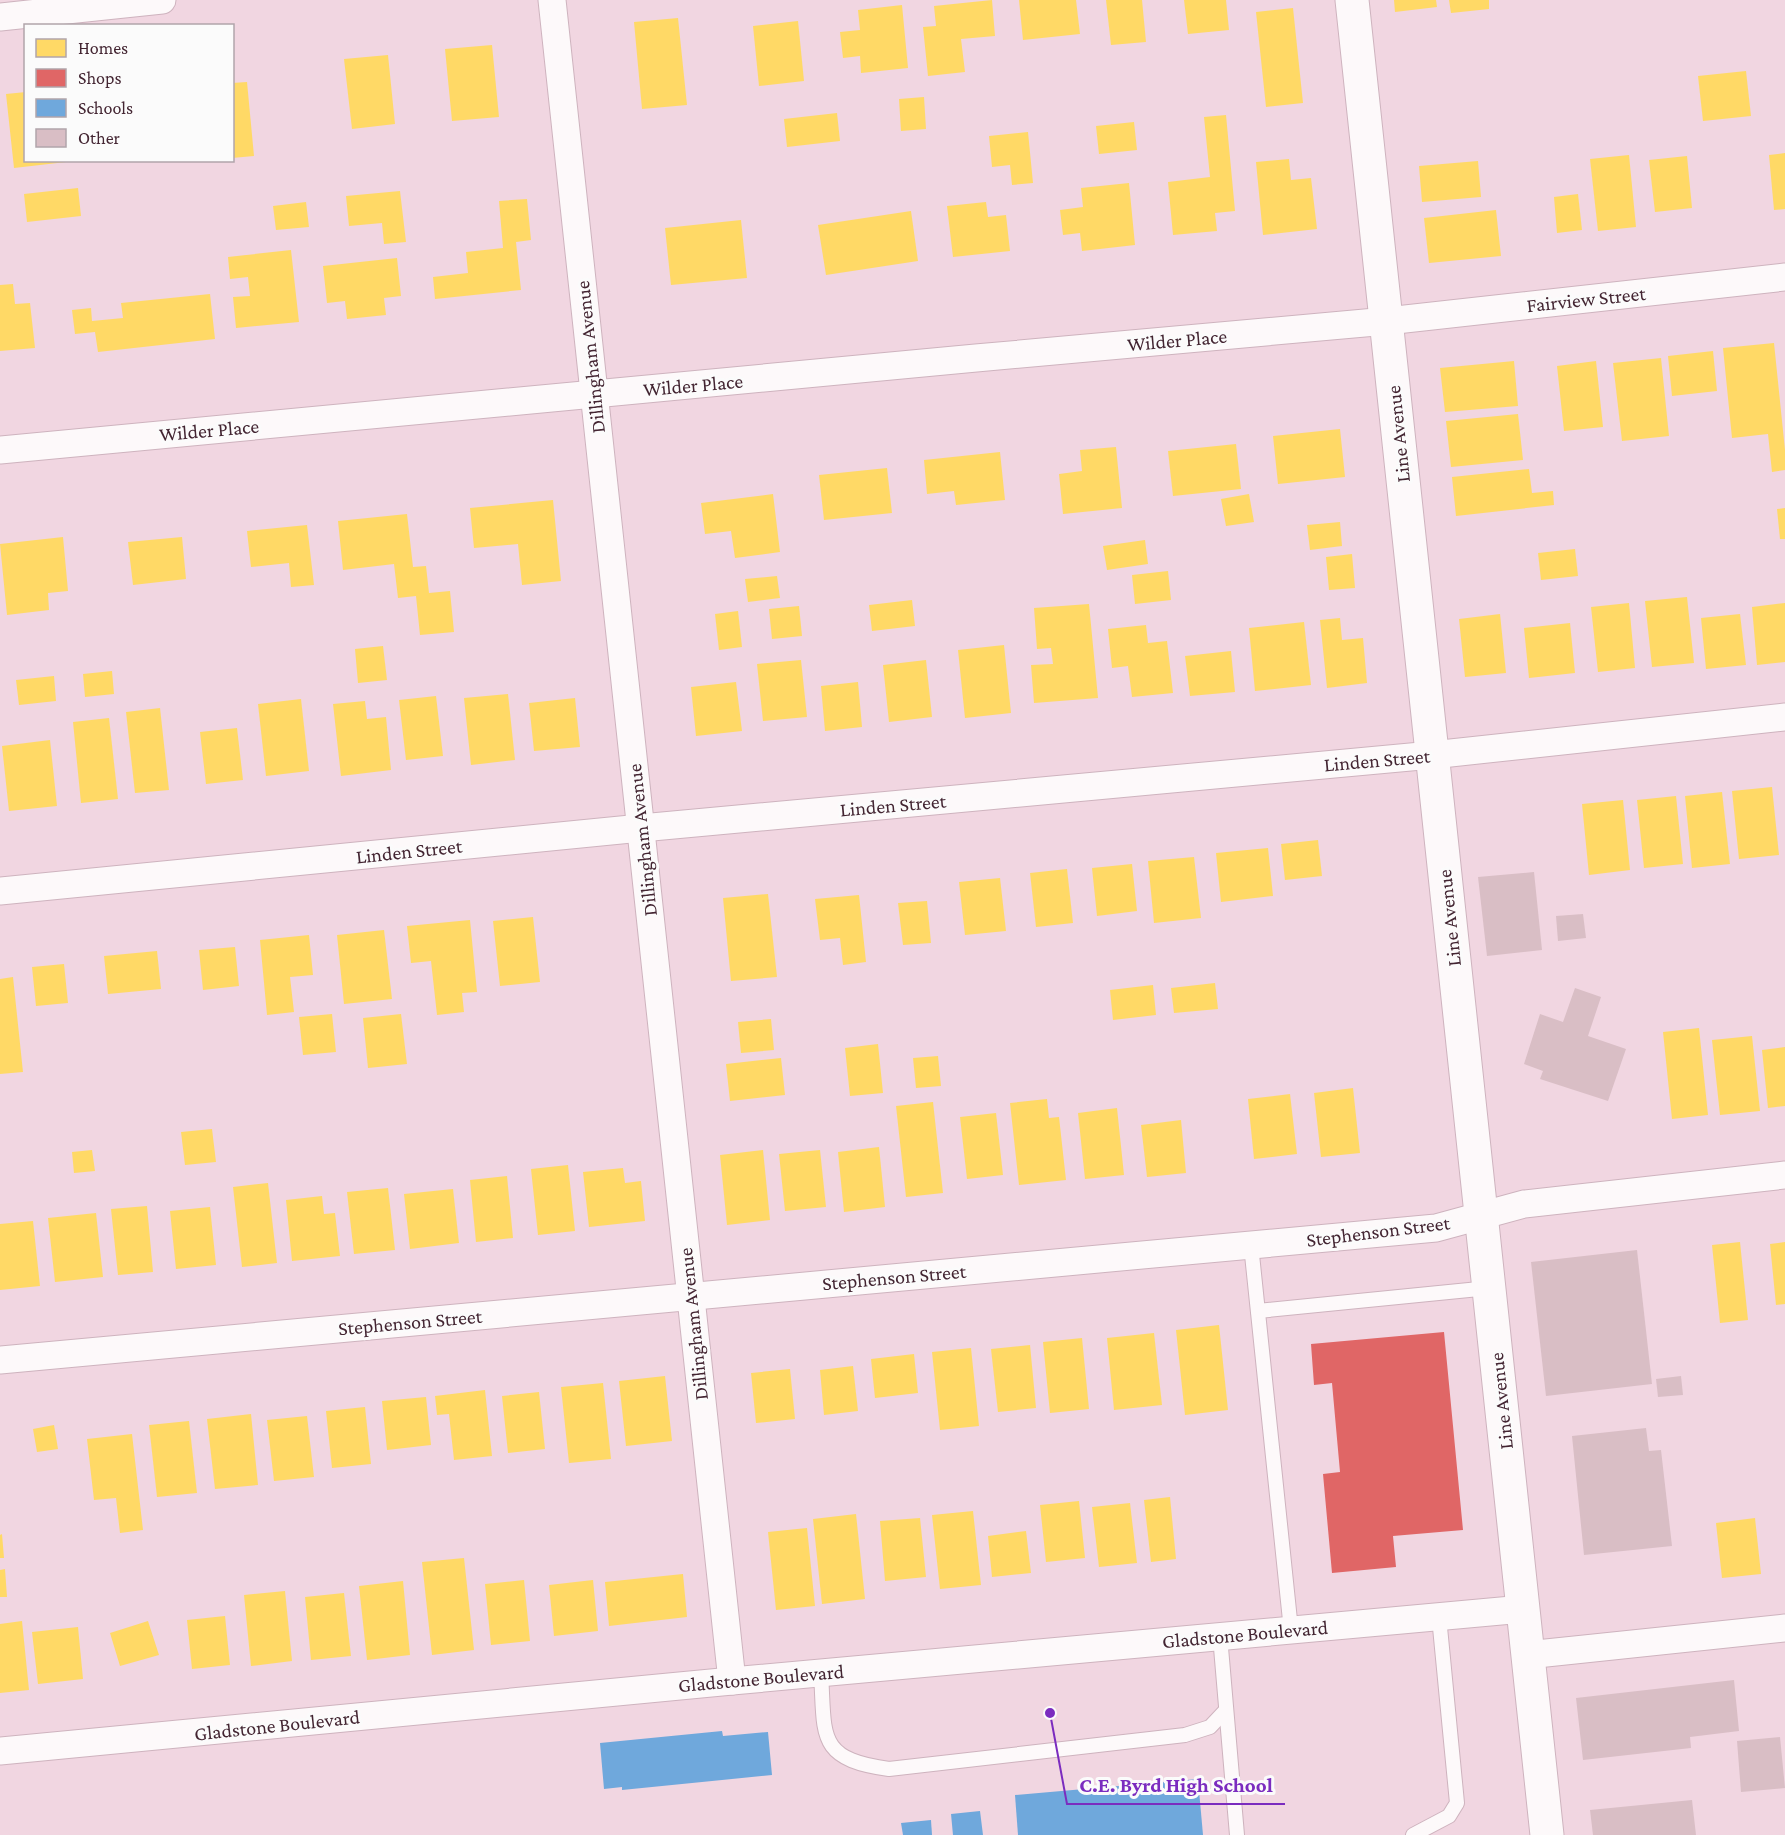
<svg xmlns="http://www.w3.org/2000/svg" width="1785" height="1835" font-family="'Crimson Pro',serif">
  <rect width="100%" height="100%" fill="#f1d6e1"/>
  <g fill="#ffd966">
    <polygon points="992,0 995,36 961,39 965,72 928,76 923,27 936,26 934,6"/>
    <polygon points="1019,0 1076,0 1080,34 1023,40"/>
    <polygon points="1106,0 1142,0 1146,42 1111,45"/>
    <polygon points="1184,0 1226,0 1229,30 1188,34"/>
    <polygon points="1394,0 1436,0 1437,7 1395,12"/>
    <polygon points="1449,0 1489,0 1489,9 1451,13"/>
    <polygon points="902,5 908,68 861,73 860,56 843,58 840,32 860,30 858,10"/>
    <polygon points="1293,8 1303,103 1266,107 1256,12"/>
    <polygon points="678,18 687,105 642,109 634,22"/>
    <polygon points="798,21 804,81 759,86 753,26"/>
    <polygon points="492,45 499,117 452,121 445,49"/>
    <polygon points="388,55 395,124 352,129 344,59"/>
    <polygon points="1746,71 1751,116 1703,121 1698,76"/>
    <polygon points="247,82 254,156 232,158 232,83"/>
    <polygon points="26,92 26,160 66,160 66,162 14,168 6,94"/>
    <polygon points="924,97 926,129 901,131 899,99"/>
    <polygon points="837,113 840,141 787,147 784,119"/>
    <polygon points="1226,115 1235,211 1215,213 1217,231 1173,235 1168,182 1210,177 1204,117"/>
    <polygon points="1134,122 1137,150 1099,154 1096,126"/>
    <polygon points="1028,132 1033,183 1012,185 1010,165 992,167 989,136"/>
    <polygon points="1785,153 1785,209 1774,210 1769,155"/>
    <polygon points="1629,155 1636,227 1598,231 1590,159"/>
    <polygon points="1687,156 1692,208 1655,212 1649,160"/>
    <polygon points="1289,159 1291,180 1311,178 1317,229 1263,235 1256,162"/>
    <polygon points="1478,161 1481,197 1422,202 1419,166"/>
    <polygon points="1129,183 1135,245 1082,251 1080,233 1063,235 1060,210 1083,207 1081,188"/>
    <polygon points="78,188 81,216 27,222 24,194"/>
    <polygon points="400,191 406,242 384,244 382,223 349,226 346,196"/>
    <polygon points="1578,194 1582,230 1557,233 1554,197"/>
    <polygon points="527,199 531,240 516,242 521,290 435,299 433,277 468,273 466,252 503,248 499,201"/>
    <polygon points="306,202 309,227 276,230 273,206"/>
    <polygon points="986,202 988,217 1006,215 1010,251 953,257 947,206"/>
    <polygon points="1496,210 1501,256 1429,263 1424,218"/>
    <polygon points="911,211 918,261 826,275 818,225"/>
    <polygon points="741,220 747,278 671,285 665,228"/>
    <polygon points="291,250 299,322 236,328 233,297 250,296 248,277 230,279 228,257"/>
    <polygon points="397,258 401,296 384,298 386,315 347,319 345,301 327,303 323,266"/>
    <polygon points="13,284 15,304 30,303 35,348 0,351 0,285"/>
    <polygon points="210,294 215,339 98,352 95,332 75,334 72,310 91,308 92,321 123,318 121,303"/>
    <polygon points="1774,343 1785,450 1785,470 1772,472 1768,434 1732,438 1723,348"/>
    <polygon points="1713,351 1717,391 1672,396 1668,356"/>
    <polygon points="1661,358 1669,436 1622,441 1613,363"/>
    <polygon points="1514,361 1518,406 1445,412 1440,368"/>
    <polygon points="1596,361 1603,427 1564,431 1557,366"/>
    <polygon points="1518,414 1523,460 1451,467 1446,421"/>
    <polygon points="1340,429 1345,477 1278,484 1273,436"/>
    <polygon points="1236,444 1241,489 1173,496 1168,451"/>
    <polygon points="1116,447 1122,508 1063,514 1059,474 1082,471 1080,450"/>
    <polygon points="1000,452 1005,500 956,505 954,491 927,494 924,460"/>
    <polygon points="887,468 892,513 824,520 819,475"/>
    <polygon points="1529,469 1532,493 1553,491 1554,505 1456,516 1452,477"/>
    <polygon points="773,494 780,552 735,558 731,531 705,534 701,503"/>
    <polygon points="1249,494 1254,522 1226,526 1221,499"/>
    <polygon points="553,500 561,581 522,585 518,544 474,548 470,508"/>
    <polygon points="1785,508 1785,539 1780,539 1777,509"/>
    <polygon points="407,514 413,567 426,566 429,593 450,591 454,632 420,635 416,596 398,598 394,564 343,570 338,521"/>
    <polygon points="1340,522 1342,546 1310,550 1307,525"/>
    <polygon points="307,525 314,585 291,587 289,563 251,567 247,531"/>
    <polygon points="63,537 68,591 48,593 49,610 7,615 0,544"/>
    <polygon points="182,537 186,579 133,585 128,542"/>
    <polygon points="1145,540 1148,564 1107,570 1103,546"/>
    <polygon points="1575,549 1578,576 1541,580 1538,553"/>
    <polygon points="1352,554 1355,588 1329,590 1326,557"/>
    <polygon points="1168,571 1171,600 1135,604 1132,575"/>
    <polygon points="777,576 780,598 748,602 745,579"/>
    <polygon points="1687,597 1694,663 1652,667 1645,601"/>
    <polygon points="912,600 915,626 872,631 869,605"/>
    <polygon points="1629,603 1635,668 1598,672 1591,607"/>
    <polygon points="1785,603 1785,662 1757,665 1752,607"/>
    <polygon points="1089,604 1098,698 1034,703 1031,665 1053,664 1051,648 1037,649 1034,608"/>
    <polygon points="799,606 802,636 772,639 769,609"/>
    <polygon points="738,611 742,647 719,650 715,614"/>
    <polygon points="1500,614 1506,673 1465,677 1459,619"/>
    <polygon points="1740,614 1746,665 1706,669 1701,618"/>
    <polygon points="1340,618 1342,640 1363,638 1367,683 1327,688 1320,620"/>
    <polygon points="1304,622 1311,685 1255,691 1249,628"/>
    <polygon points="1570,623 1575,673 1529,678 1524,628"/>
    <polygon points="1146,625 1148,643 1167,641 1173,693 1132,697 1128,666 1112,668 1108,629"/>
    <polygon points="1004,645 1011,713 965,718 958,650"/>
    <polygon points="383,646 387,680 358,683 355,649"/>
    <polygon points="1231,651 1235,692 1190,696 1185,656"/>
    <polygon points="801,660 807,717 763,721 757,664"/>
    <polygon points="926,660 932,717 889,722 883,665"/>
    <polygon points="112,671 114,694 85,697 83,674"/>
    <polygon points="54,676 56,701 19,705 16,680"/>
    <polygon points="736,682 742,731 696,736 691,687"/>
    <polygon points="858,682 862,727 825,731 821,686"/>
    <polygon points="508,694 515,760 471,765 464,698"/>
    <polygon points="436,696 443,756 406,760 399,700"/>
    <polygon points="575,698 580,747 534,751 529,703"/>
    <polygon points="301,699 309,771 266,776 258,704"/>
    <polygon points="365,701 367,719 386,717 391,770 341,776 333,704"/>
    <polygon points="160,708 169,790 135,793 126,712"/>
    <polygon points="109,718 118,799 81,803 73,722"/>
    <polygon points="237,728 243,780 206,784 200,732"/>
    <polygon points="50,740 57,806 9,811 2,746"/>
    <polygon points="1772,787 1779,855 1739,859 1732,791"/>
    <polygon points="1722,792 1730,864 1692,868 1685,796"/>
    <polygon points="1676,796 1683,864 1644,868 1637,800"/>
    <polygon points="1623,800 1630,870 1589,875 1582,804"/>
    <polygon points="1318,840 1322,876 1285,880 1281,844"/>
    <polygon points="1268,848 1273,896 1221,902 1216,853"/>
    <polygon points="1194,857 1201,918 1154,923 1148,861"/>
    <polygon points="1132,864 1137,911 1097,916 1092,868"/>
    <polygon points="1067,869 1073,923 1036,927 1030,873"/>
    <polygon points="1000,878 1006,931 965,935 959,882"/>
    <polygon points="768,894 777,977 731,981 723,898"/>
    <polygon points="859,895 866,962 843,965 840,938 820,940 815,899"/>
    <polygon points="927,901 931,943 903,945 898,903"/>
    <polygon points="533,917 540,982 500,986 493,921"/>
    <polygon points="470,920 477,992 462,993 464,1012 437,1015 431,961 411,963 407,926"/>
    <polygon points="384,930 392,999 344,1004 337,935"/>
    <polygon points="309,935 313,975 290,977 294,1012 267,1015 260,940"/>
    <polygon points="235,947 239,986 203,990 199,950"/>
    <polygon points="157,951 161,989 108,994 104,956"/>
    <polygon points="64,964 68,1003 36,1006 32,967"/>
    <polygon points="13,977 23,1072 0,1074 0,979"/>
    <polygon points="1215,983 1218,1009 1174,1013 1171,988"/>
    <polygon points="1153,985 1156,1015 1113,1020 1110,990"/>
    <polygon points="332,1014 336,1052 303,1055 299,1017"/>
    <polygon points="401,1014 407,1064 368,1068 363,1018"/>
    <polygon points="771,1019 774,1050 741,1053 738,1022"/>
    <polygon points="1699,1028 1708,1115 1672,1119 1663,1032"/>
    <polygon points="1752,1036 1760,1111 1720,1115 1712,1040"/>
    <polygon points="878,1044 883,1093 850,1096 845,1048"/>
    <polygon points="1785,1047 1785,1106 1768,1108 1762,1050"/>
    <polygon points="938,1056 941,1086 916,1088 913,1058"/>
    <polygon points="781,1058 785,1095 730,1101 726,1064"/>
    <polygon points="1353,1088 1360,1153 1321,1157 1314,1093"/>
    <polygon points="1290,1094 1297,1154 1254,1159 1248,1099"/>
    <polygon points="1047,1099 1049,1118 1059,1117 1066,1180 1019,1185 1010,1103"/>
    <polygon points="933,1102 943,1193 906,1197 896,1106"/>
    <polygon points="1117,1108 1124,1175 1085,1179 1078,1113"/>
    <polygon points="996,1113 1003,1175 967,1179 960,1117"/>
    <polygon points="1181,1120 1186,1173 1147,1177 1141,1125"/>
    <polygon points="212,1129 216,1162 185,1165 181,1132"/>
    <polygon points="879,1147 885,1207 844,1212 838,1152"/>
    <polygon points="92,1150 95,1171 74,1173 72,1152"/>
    <polygon points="763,1150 770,1220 727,1225 720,1155"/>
    <polygon points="820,1150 826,1207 785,1211 779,1154"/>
    <polygon points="568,1165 575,1231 538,1235 531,1169"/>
    <polygon points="623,1168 625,1183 641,1181 645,1221 589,1227 583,1172"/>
    <polygon points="507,1176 513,1238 476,1242 470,1180"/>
    <polygon points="268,1183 277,1263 242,1267 233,1187"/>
    <polygon points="388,1188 395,1250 354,1254 347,1192"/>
    <polygon points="453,1189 459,1243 410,1249 404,1194"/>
    <polygon points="322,1196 324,1214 335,1213 340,1256 292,1261 286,1200"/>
    <polygon points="147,1206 153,1272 118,1275 111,1209"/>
    <polygon points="210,1207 216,1265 176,1269 170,1211"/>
    <polygon points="96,1213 103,1277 55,1282 48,1218"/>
    <polygon points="33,1221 40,1286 0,1290 0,1224"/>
    <polygon points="1740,1242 1748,1320 1720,1323 1712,1245"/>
    <polygon points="1785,1242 1785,1304 1776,1305 1770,1244"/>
    <polygon points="1219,1325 1228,1410 1185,1415 1176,1330"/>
    <polygon points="1154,1333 1162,1405 1114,1410 1107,1338"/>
    <polygon points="1082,1338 1089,1409 1050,1413 1043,1342"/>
    <polygon points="1030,1345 1036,1408 998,1412 991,1349"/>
    <polygon points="971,1348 979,1426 940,1430 932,1352"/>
    <polygon points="914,1354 918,1393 875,1398 871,1359"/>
    <polygon points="853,1366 858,1411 824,1415 820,1370"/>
    <polygon points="790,1369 795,1419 756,1423 751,1373"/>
    <polygon points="665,1376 672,1441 626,1446 619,1381"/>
    <polygon points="603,1383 611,1459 569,1463 561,1387"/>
    <polygon points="485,1390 492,1456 454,1460 449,1414 437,1415 435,1396"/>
    <polygon points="539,1392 545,1449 508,1453 502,1396"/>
    <polygon points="426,1397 431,1445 387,1450 382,1401"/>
    <polygon points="365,1407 371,1464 332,1468 326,1411"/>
    <polygon points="251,1414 258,1485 215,1489 207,1419"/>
    <polygon points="307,1416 314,1477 274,1481 267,1420"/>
    <polygon points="189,1421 197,1493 157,1497 149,1425"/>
    <polygon points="54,1425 58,1449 37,1452 33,1429"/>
    <polygon points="132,1434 143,1530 120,1533 116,1498 94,1500 87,1439"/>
    <polygon points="1170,1497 1176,1559 1151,1562 1144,1500"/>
    <polygon points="1079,1501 1085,1558 1046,1562 1040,1505"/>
    <polygon points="1130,1503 1137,1563 1099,1567 1092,1507"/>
    <polygon points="973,1511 981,1585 940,1589 932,1515"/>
    <polygon points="856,1514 865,1599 822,1604 813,1519"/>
    <polygon points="920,1518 926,1577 885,1581 880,1521"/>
    <polygon points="1755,1518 1761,1574 1722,1578 1716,1523"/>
    <polygon points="807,1528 815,1606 776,1610 768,1532"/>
    <polygon points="1026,1531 1031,1573 992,1577 988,1536"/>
    <polygon points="2,1534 4,1558 0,1558 0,1535"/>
    <polygon points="464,1558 474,1650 432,1655 422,1562"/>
    <polygon points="5,1569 7,1597 0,1597 0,1570"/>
    <polygon points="683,1574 687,1617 609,1626 605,1582"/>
    <polygon points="524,1580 530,1641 491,1645 485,1584"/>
    <polygon points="593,1580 598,1631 554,1636 549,1585"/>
    <polygon points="403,1581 410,1655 367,1660 359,1586"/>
    <polygon points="285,1591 292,1661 251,1666 244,1595"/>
    <polygon points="344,1593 351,1656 311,1660 305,1597"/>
    <polygon points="225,1616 230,1665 192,1669 187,1620"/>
    <polygon points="22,1621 29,1690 0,1693 0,1624"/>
    <polygon points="148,1621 159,1655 120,1666 110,1633"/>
    <polygon points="78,1627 83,1679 38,1684 32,1632"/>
  </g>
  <polygon fill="#e06666" points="1444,1332 1463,1530 1393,1536 1396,1567 1332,1573 1323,1474 1340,1472 1332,1383 1314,1385 1311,1344"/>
  <g fill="#6fa8dc">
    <polygon points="722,1731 723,1736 768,1732 772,1775 622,1790 622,1787 604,1789 600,1743"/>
    <polygon points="1198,1779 1203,1835 1018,1835 1015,1795"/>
    <polygon points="980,1811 983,1835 953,1835 951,1814"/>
    <polygon points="931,1820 932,1835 903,1835 901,1823"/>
  </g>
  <g fill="#d9bec5">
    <polygon points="1534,872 1542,950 1487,956 1478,877"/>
    <polygon points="1583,914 1586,938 1558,941 1556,916"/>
    <polygon points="1575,988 1601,997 1588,1036 1626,1049 1608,1101 1540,1079 1543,1071 1524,1064 1540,1014 1563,1022"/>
    <polygon points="1637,1250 1652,1384 1546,1396 1531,1262"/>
    <polygon points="1681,1376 1683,1395 1658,1397 1656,1379"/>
    <polygon points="1646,1428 1649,1451 1661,1450 1672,1546 1584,1555 1572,1436"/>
    <polygon points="1734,1680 1739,1731 1690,1737 1691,1748 1583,1760 1576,1698"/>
    <polygon points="1780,1737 1785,1788 1741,1792 1737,1741"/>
    <polygon points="1692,1800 1696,1835 1593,1835 1590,1810"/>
  </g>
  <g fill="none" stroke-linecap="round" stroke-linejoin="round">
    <g stroke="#ceb3be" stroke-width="16">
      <g id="lane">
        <polyline points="1251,1245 1291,1630"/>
        <polyline points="1258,1311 1489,1288"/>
        <polyline points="1220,1636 1237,1835"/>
        <path d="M821,1673C825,1736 816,1759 889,1769L1185,1735L1210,1727L1226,1710"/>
        <polyline points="1413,1835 1449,1816 1457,1803 1439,1617"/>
      </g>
    </g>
    <g stroke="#ceb3be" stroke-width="29">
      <g id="street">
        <polyline points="552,0 732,1681"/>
        <polyline points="0,17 162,0"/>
        <polyline points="0,450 976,358 1387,321 1785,277"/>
        <polyline points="0,891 641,828 1432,755 1785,717"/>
        <polyline points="0,1360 1436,1228 1524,1204 1785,1175"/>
        <polyline points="1527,1655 1785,1628"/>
        <polyline points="0,1751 732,1681 1523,1609"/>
      </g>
    </g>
    <g stroke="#ceb3be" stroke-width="35">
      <polyline id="secondary" points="1352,0 1547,1835"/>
    </g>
    <use href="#lane" stroke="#fdf9fa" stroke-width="14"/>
    <use href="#street" stroke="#fdf9fa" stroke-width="27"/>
    <use href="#secondary" stroke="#fdf9fa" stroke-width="33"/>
  </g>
  <g text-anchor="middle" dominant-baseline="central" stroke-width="6" stroke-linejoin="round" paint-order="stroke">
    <g font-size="20" fill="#432532" stroke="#fbfbfb">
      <text transform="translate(1586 299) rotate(-6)">Fairview Street</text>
      <text transform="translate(1177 340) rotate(-5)">Wilder Place</text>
      <text transform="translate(590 357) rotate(-96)">Dillingham Avenue</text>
      <text transform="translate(693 385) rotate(-5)">Wilder Place</text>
      <text transform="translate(209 430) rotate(-5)">Wilder Place</text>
      <text transform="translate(1398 434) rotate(-96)">Line Avenue</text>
      <text transform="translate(1377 760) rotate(-5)">Linden Street</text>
      <text transform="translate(893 805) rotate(-5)">Linden Street</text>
      <text transform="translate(642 840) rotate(-96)">Dillingham Avenue</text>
      <text transform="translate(409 851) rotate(-6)">Linden Street</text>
      <text transform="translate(1449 918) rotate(-96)">Line Avenue</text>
      <text transform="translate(1378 1231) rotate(-7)">Stephenson Street</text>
      <text transform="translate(894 1277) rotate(-5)">Stephenson Street</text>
      <text transform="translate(410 1322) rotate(-5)">Stephenson Street</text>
      <text transform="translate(693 1324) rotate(-96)">Dillingham Avenue</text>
      <text transform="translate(1501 1401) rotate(-96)">Line Avenue</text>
      <text transform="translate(1245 1634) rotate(-5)">Gladstone Boulevard</text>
      <text transform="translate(761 1678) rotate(-5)">Gladstone Boulevard</text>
      <text transform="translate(277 1725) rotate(-6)">Gladstone Boulevard</text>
    </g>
  </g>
  <path fill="none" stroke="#7b2cbf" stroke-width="2" d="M1050 1713L1067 1804H1285"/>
  <circle fill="#7b2cbf" stroke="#fbfbfb" stroke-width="2" cx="1050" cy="1713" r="6"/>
  <g font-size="21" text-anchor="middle" font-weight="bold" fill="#7b2cbf" stroke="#fbfbfb" stroke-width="6" stroke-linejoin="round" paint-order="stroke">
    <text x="1176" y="1792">C.E. Byrd High School</text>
  </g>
  <rect x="24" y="24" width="210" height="138" fill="#fbfbfb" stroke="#b1a5ab" stroke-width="1.5"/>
  <rect x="36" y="39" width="30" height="18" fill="#ffd966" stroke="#b1a5ab" stroke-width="1.5"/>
  <text x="78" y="54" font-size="18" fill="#432532">Homes</text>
  <rect x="36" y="69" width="30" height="18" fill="#e06666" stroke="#b1a5ab" stroke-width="1.5"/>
  <text x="78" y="84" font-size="18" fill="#432532">Shops</text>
  <rect x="36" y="99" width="30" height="18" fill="#6fa8dc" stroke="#b1a5ab" stroke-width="1.5"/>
  <text x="78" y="114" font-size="18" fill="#432532">Schools</text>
  <rect x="36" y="129" width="30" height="18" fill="#d9bec5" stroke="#b1a5ab" stroke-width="1.5"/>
  <text x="78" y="144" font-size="18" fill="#432532">Other</text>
</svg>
